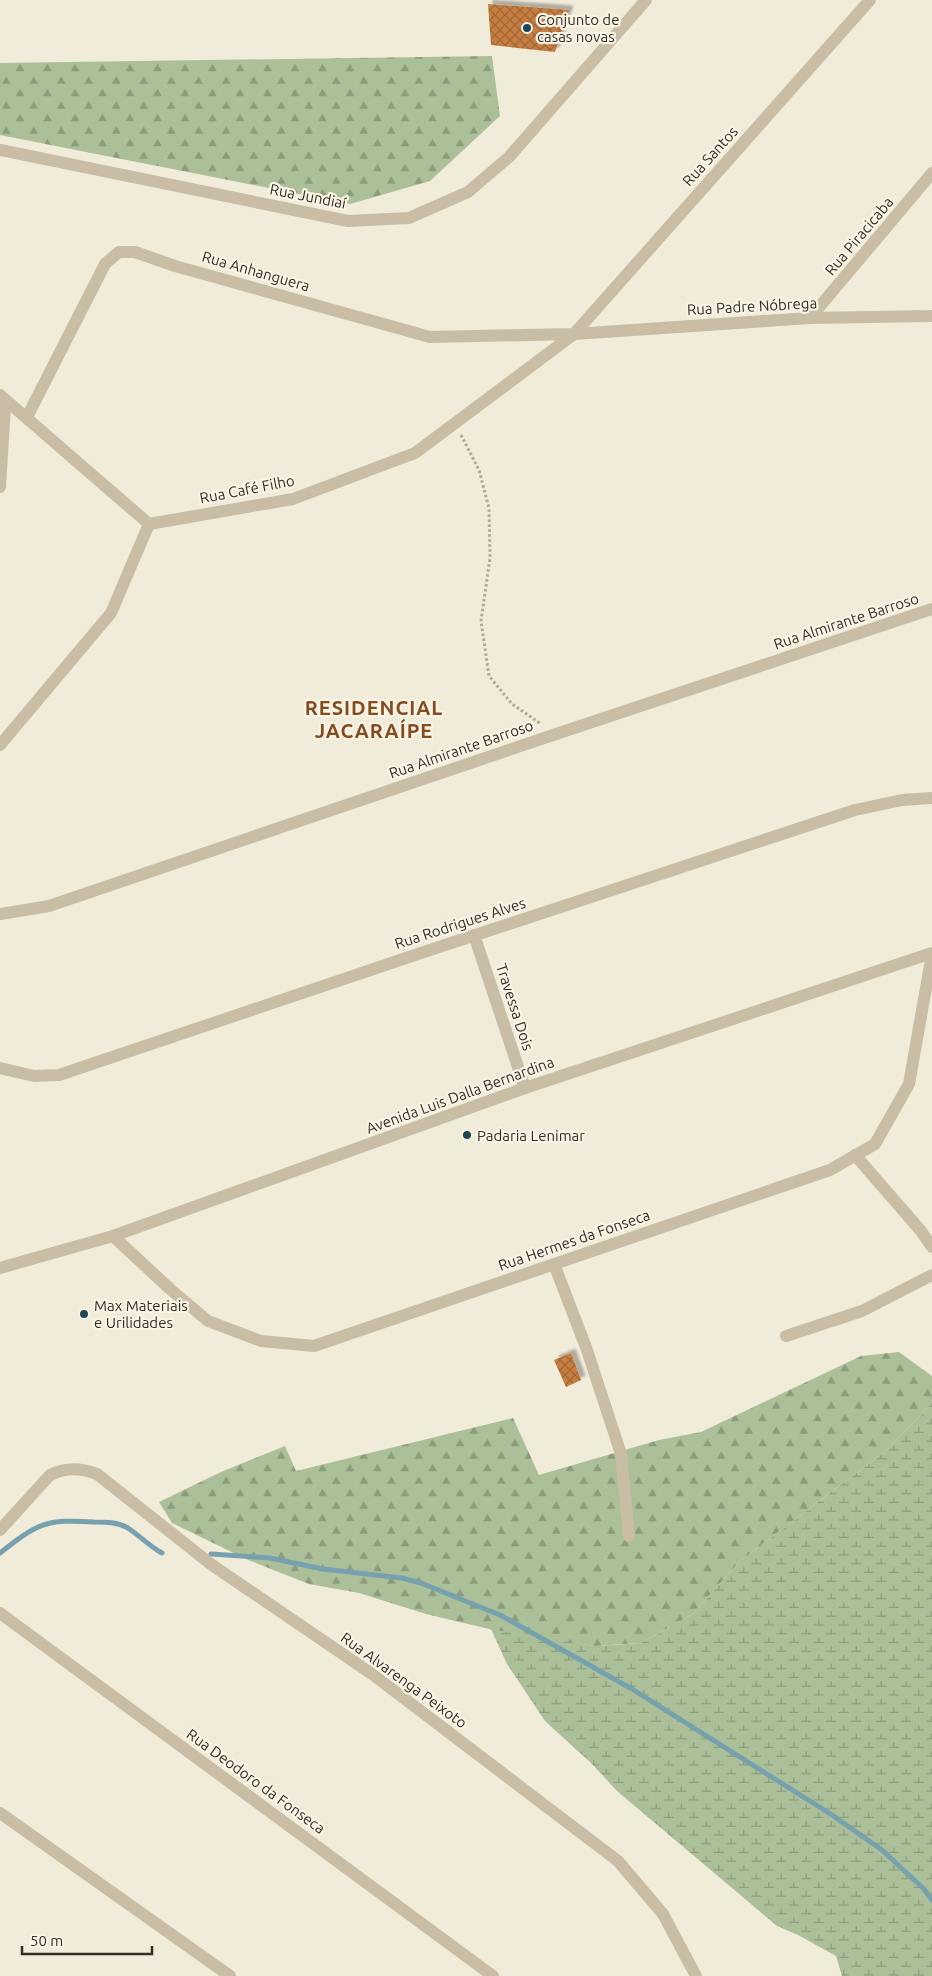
<svg xmlns="http://www.w3.org/2000/svg" width="932" height="1976" font-family="Ubuntu,sans-serif">
  <defs>
    <pattern id="forest-firs" width="22" height="20" patternUnits="userSpaceOnUse" patternTransform="scale(1.25)"><rect width="22" height="20" fill="#abc099"/><path d="M5 1l3.5 6h-7zM16 11l3.5 6h-7z" fill="#8c9c7d"/></pattern>
    <pattern id="wetland-marsh" width="20" height="14" patternUnits="userSpaceOnUse" patternTransform="scale(1.25)"><rect width="20" height="14" fill="#abc099"/><path d="M1 5h8M5 5V1M11 12h8M15 12V8" fill="none" stroke="#8c9c7d"/></pattern>
    <pattern id="building-cross-hatch" width="8" height="8" patternUnits="userSpaceOnUse" patternTransform="scale(1.25)"><rect width="8" height="8" fill="#c77d41"/><path d="M0 0l8 8M0 8l8-8" fill="none" stroke="#a26736"/></pattern>
    <filter id="shadow"><feDropShadow dx="4.5" dy="-4.5" stdDeviation="1" flood-color="#0004"/></filter>
  </defs>
  <rect width="100%" height="100%" fill="#f1ebd9"/>
  <g fill="url(#forest-firs)">
    <polygon points="492,56 500,116 430,181 350,204 0,135 0,63"/>
    <polygon points="899,1352 932,1376 932,1403 887,1450 740,1561 693,1614 641,1643 595,1646 510,1634 426,1614 359,1593 309,1584 246,1559 172,1523 159,1502 221,1472 285,1446 296,1471 513,1418 539,1475 659,1440 701,1432 861,1356"/>
  </g>
  <polygon fill="url(#wetland-marsh)" points="932,1403 932,1976 842,1976 836,1956 798,1935 777,1926 617,1791 591,1763 545,1721 507,1664 491,1629 595,1646 641,1643 693,1614 740,1561 887,1450"/>
  <g fill="none" stroke-linecap="round" stroke-linejoin="round">
    <g stroke="#78a1af" stroke-width="5">
      <path d="M0,1553C38,1523 45,1519 94,1522C106,1522 117,1522 128,1528C140,1536 149,1546 162,1553"/>
      <polyline points="211,1554 270,1558 323,1569 402,1578 421,1583 500,1615 632,1689 832,1815 882,1850 924,1889 932,1900"/>
    </g>
  </g>
  <g fill="url(#building-cross-hatch)" filter="url(#shadow)">
    <polygon points="488,4 569,10 555,52 491,45"/>
    <polygon points="571,1353 581,1380 566,1387 554,1360"/>
  </g>
  <g fill="none" stroke-linecap="round" stroke-linejoin="round">
    <polyline stroke="#b5a78f" stroke-width="3" stroke-dasharray="2.5 2.5" stroke-linecap="butt" points="461,435 479,470 489,508 490,558 481,621 489,676 512,704 541,724"/>
    <g stroke="#c9bda5" stroke-width="12">
      <polyline points="0,150 348,221 409,218 468,192 509,157 646,0"/>
      <polyline points="810,318 932,173"/>
      <polyline points="0,395 149,524"/>
      <polyline points="0,398 5,406 0,487"/>
      <polyline points="27,417 105,264 119,252 135,252 175,266 430,337 574,334 810,318 932,316"/>
      <polyline points="149,524 293,499 415,453 574,334 870,0"/>
      <polyline points="0,745 111,613 149,524"/>
      <polyline points="0,914 49,906 556,734 932,609"/>
      <polyline points="474,935 525,1088"/>
      <polyline points="0,1068 34,1076 59,1075 424,952 855,810 902,800 932,798"/>
      <polyline points="855,1155 921,1231 932,1247"/>
      <polyline points="113,1236 170,1289 208,1321 261,1341 314,1346 830,1170 875,1144 909,1084 932,954"/>
      <polyline points="554,1264 587,1350 621,1454 629,1536"/>
      <polyline points="0,1268 113,1236 525,1088 932,953"/>
      <polyline points="786,1336 862,1311 932,1275"/>
      <path d="M0,1530L50,1475C67,1467 80,1468 97,1474L212,1565L372,1674L618,1861L663,1914L696,1976"/>
      <polyline points="0,1613 493,1976"/>
      <polyline points="0,1813 230,1976"/>
    </g>
  </g>
  <g fill="#1c4757" stroke="#f9f4e5" stroke-width="2">
    <circle cx="527" cy="28" r="5"/>
    <circle cx="467" cy="1135" r="5"/>
    <circle cx="84" cy="1314" r="5"/>
  </g>
  <g text-anchor="middle" dominant-baseline="central" stroke-width="4.5" stroke-linejoin="round" paint-order="stroke">
    <g font-size="15" fill="#352e26" stroke="#f9f4e5" text-anchor="start">
      <text x="537" y="19">Conjunto de<tspan x="537" dy="17">casas novas</tspan></text>
      <text x="477" y="1135">Padaria Lenimar</text>
      <text x="94" y="1305">Max Materiais<tspan x="94" dy="17">e Urilidades</tspan></text>
    </g>
    <g font-size="15" fill="#352e26" stroke="#f9f4e5">
      <text transform="translate(710 156) rotate(-48)">Rua Santos</text>
      <text transform="translate(308 196) rotate(11)">Rua Jundiaí</text>
      <text transform="translate(859 236) rotate(-50)">Rua Piracicaba</text>
      <text transform="translate(256 271) rotate(16)">Rua Anhanguera</text>
      <text transform="translate(752 306) rotate(-3)">Rua Padre Nóbrega</text>
      <text transform="translate(247 489) rotate(-11)">Rua Café Filho</text>
      <text transform="translate(846 621) rotate(-18)">Rua Almirante Barroso</text>
      <text transform="translate(461 749) rotate(-19)">Rua Almirante Barroso</text>
      <text transform="translate(460 923) rotate(-18)">Rua Rodrigues Alves</text>
      <text transform="translate(515 1007) rotate(72)">Travessa Dois</text>
      <text transform="translate(460 1095) rotate(-20)">Avenida Luis Dalla Bernardina</text>
      <text transform="translate(574 1240) rotate(-19)">Rua Hermes da Fonseca</text>
      <text transform="translate(404 1680) rotate(36)">Rua Alvarenga Peixoto</text>
      <text transform="translate(256 1781) rotate(36)">Rua Deodoro da Fonseca</text>
    </g>
    <g font-size="20" font-weight="bold" letter-spacing="1" fill="#854c1f" stroke="#f9f4e5">
      <text x="374" y="707">RESIDENCIAL<tspan x="374" dy="23">JACARAÍPE</tspan></text>
    </g>
  </g>
  <path d="M22 1946v8h130v-8" fill="none" stroke="#352e26" stroke-width="2.5"/>
  <text x="30" y="1946" font-size="15" fill="#352e26" stroke="#f9f4e5" stroke-width="4" paint-order="stroke">50 m</text>
</svg>
